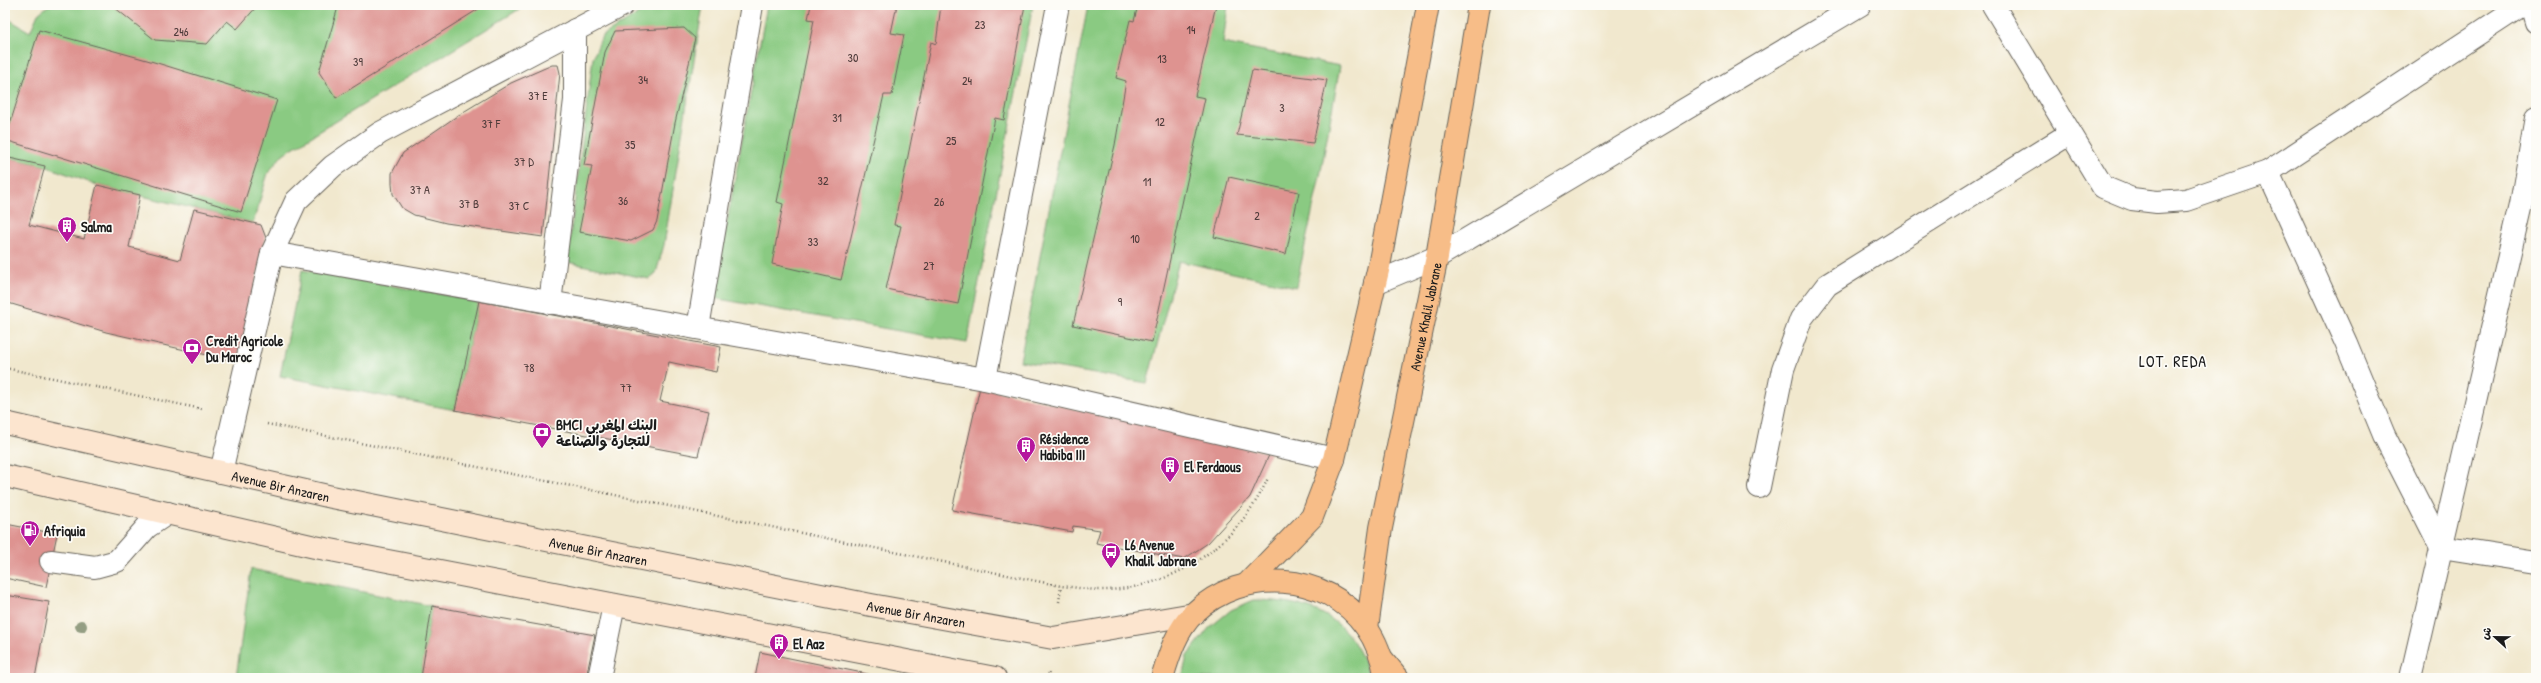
<svg xmlns="http://www.w3.org/2000/svg" width="2541" height="683" font-family="'Patrick Hand','Playpen Sans Arabic',sans-serif">
  <rect width="100%" height="100%" fill="#fdfcf7"/>
  <filter id="ink" filterUnits="userSpaceOnUse"><feTurbulence type="fractalNoise" baseFrequency=".025" numOctaves="2"/><feDisplacementMap in="SourceGraphic" scale="8" xChannelSelector="R" yChannelSelector="G"/><feConvolveMatrix kernelMatrix="1 2 1 2 8 2 1 2 1" color-interpolation-filters="sRGB"/></filter>
  <filter id="wash" filterUnits="userSpaceOnUse"><feTurbulence type="fractalNoise" baseFrequency=".012" numOctaves="4" result="noise"/><feDisplacementMap in="SourceGraphic" scale="16" xChannelSelector="R" yChannelSelector="G"/><feGaussianBlur stdDeviation="0.9" result="paint"/><feColorMatrix in="noise" values="0 0 0 0 0 0 0 0 0 0 0 0 0 0 0 0 0 1.4 0 .05"/><feComposite in="paint" operator="in"/></filter>
  <g filter="url(#wash)">
    <rect width="100%" height="100%" fill="#f1e8ce"/>
    <g fill="#8aca82" stroke="#53734f">
      <polygon points="49,5 526,5 283,154 268,173 253,223 97,185 45,166 5,157 5,17 30,32 38,14"/>
      <polygon points="653,5 703,5 664,245 656,273 649,279 567,262 593,58 602,36"/>
      <polygon points="767,5 1033,5 967,343 713,298"/>
      <polygon points="1088,5 1228,5 1223,43 1340,66 1321,171 1296,287 1179,261 1147,383 1020,361"/>
      <polygon points="302,270 479,301 455,410 280,376"/>
      <polygon points="251,569 432,606 421,678 236,678"/>
      <path d="M1254,600C1314,601 1351,617 1370,678H1182L1187,656L1209,628L1231,610Z"/>
    </g>
    <g id="blocks">
      <g fill="#de9390">
        <polygon points="116,5 258,5 237,29 227,21 207,44 155,40 114,7"/>
        <polygon points="342,5 485,5 336,98 319,72 338,7"/>
        <polygon points="811,5 897,5 891,33 904,35 892,95 884,95 841,280 772,264 783,204 777,202 814,20 808,19"/>
        <polygon points="941,5 1025,5 1004,120 995,118 958,304 886,289 901,226 894,225 931,42 936,44"/>
        <polygon points="1138,5 1216,5 1195,96 1205,98 1152,342 1073,325 1115,145 1126,81 1116,78 1130,20 1134,21"/>
        <polygon points="684,28 695,38 675,123 657,221 653,230 631,241 579,232 592,166 584,165 605,52 615,31"/>
        <polygon points="39,30 154,62 277,100 241,212 5,140"/>
        <polygon points="552,65 558,65 560,73 543,237 446,223 414,215 402,208 393,194 392,184 392,173 403,153 460,114 511,83"/>
        <polygon points="1252,70 1327,80 1313,143 1237,135"/>
        <polygon points="5,157 45,166 29,225 84,239 97,185 140,195 129,247 180,260 194,209 261,225 266,238 238,362 106,332 5,302"/>
        <polygon points="1229,177 1299,192 1286,254 1214,237"/>
        <polygon points="479,301 721,347 716,372 669,362 660,401 709,411 698,456 455,410"/>
        <polygon points="980,387 1270,453 1250,497 1208,543 1184,559 1096,543 1100,530 1073,526 1072,532 952,510"/>
        <polygon points="6,524 57,534 46,587 5,578"/>
        <polygon points="5,595 49,602 35,678 5,678"/>
        <polygon points="432,606 595,635 586,678 421,678"/>
        <polygon points="760,652 882,677 882,678 755,678"/>
      </g>
    </g>
  </g>
  <g filter="url(#ink)">
    <use href="#blocks" fill-opacity="0" stroke="#67635a" stroke-width="1"/>
    <g fill="none" stroke-linecap="round" stroke-linejoin="round">
      <g stroke="#67635a" stroke-width="24">
        <g id="street">
          <polyline points="1993,5 2103,187 2132,199 2157,202 2186,200 2268,172 2522,5"/>
          <polyline points="2531,5 2536,22"/>
          <polyline points="2268,172 2346,343 2384,435 2441,547 2536,562"/>
          <polyline points="272,253 985,379 1334,459"/>
          <polyline points="1375,283 1437,257 1860,5"/>
          <polyline points="550,303 575,100 575,30"/>
          <polyline points="698,328 752,5"/>
          <polyline points="985,379 1058,5"/>
          <polyline points="221,472 272,253 296,201 333,166 380,133 623,5"/>
          <polyline points="1759,487 1783,369 1801,319 1827,285 2069,134"/>
          <polyline points="51,561 95,567 117,561 147,527 168,513"/>
          <polyline points="599,678 614,605"/>
          <polyline points="2411,678 2521,204 2536,118"/>
        </g>
      </g>
      <g stroke="#67635a" stroke-width="24">
        <g id="secondary">
          <path id="s1" d="M5,423L332,497L871,605L1053,638L1194,614"/>
          <polyline points="5,476 315,547 995,678"/>
        </g>
      </g>
      <g stroke="#67635a" stroke-width="24">
        <g id="primary">
          <polyline points="1247,584 1312,517 1334,459 1379,266 1428,5"/>
          <path id="s2" d="M1367,628L1381,528L1437,257L1479,5"/>
          <path d="M1162,678C1169,655 1176,631 1194,613C1242,567 1327,571 1366,627C1377,642 1383,661 1386,678"/>
        </g>
      </g>
      <g stroke="#67635a" stroke-width="24">
        <polyline id="highway" points="1383,660 1398,678"/>
      </g>
      <g stroke="#67635a" stroke-width="2.5" stroke-dasharray="1 3" stroke-linecap="butt">
        <polyline points="5,368 202,409"/>
        <path d="M267,424L1061,586C1073,587 1085,589 1097,590C1171,592 1239,544 1268,478"/>
        <polyline points="1059,602 1061,586"/>
        <polyline points="1048,678 1049,671"/>
      </g>
      <use href="#street" stroke="#fff" stroke-width="22"/>
      <use href="#secondary" stroke="#fce5cf" stroke-width="22"/>
      <use href="#primary" stroke="#f7bd88" stroke-width="22"/>
      <use href="#highway" stroke="#f7bd88" stroke-width="22"/>
    </g>
    <circle fill="#949e83" cx="81" cy="626" r="6"/>
  </g>
  <defs>
    <g id="building-pin" transform="scale(1)"><path d="M0 17L-7.5 6A9.5 9.5 0 1 1 7.5 6Z" fill="#b5179e" stroke="#fdfcf7"/><path d="M-4-6H4V6H1V3H-1V6H-4ZM-2.5-4.3h1.7v1.8h-1.7ZM.8-4.3h1.7v1.8H.8ZM-2.5-1h1.7V.8h-1.7ZM.8-1h1.7V.8H.8Z" fill="#fff"/></g>
    <g id="bank-pin" transform="scale(1)"><path d="M0 17L-7.5 6A9.5 9.5 0 1 1 7.5 6Z" fill="#b5179e" stroke="#fdfcf7"/><path d="M-6-4H6V4H-6ZM0-2.3a2.3 2.3 0 1 0 0 4.6a2.3 2.3 0 1 0 0-4.6Z" fill="#fff"/></g>
    <g id="fuel-pin" transform="scale(1)"><path d="M0 17L-7.5 6A9.5 9.5 0 1 1 7.5 6Z" fill="#b5179e" stroke="#fdfcf7"/><path d="M-5.5-6h7V0h2V4h1.3V-2.5L3-4.5l.8-.8L6-3V5H2.5V1h-1V6h-7ZM-4.2-4.7v3.2H.2V-4.7Z" fill="#fff"/></g>
    <g id="bus-pin" transform="scale(1)"><path d="M0 17L-7.5 6A9.5 9.5 0 1 1 7.5 6Z" fill="#b5179e" stroke="#fdfcf7"/><path d="M-5-6H5V4H4V6H2V4H-2V6H-4V4H-5ZM-3.5-4V0h7V-4ZM-3.5 1.2v1.5H-2V1.2ZM2 1.2v1.5H3.5V1.2Z" fill="#fff"/></g>
  </defs>
  <g fill-rule="evenodd">
    <use href="#building-pin" x="67" y="226"/>
    <use href="#bank-pin" x="192" y="348"/>
    <use href="#bank-pin" x="542" y="432"/>
    <use href="#building-pin" x="1026" y="446"/>
    <use href="#building-pin" x="1170" y="466"/>
    <use href="#fuel-pin" x="30" y="530"/>
    <use href="#bus-pin" x="1111" y="552"/>
    <use href="#building-pin" x="779" y="643"/>
  </g>
  <g text-anchor="middle" dominant-baseline="central" stroke-width="3.5" stroke-linejoin="round" paint-order="stroke">
    <g font-size="12" fill="#4c3a39">
      <text x="980" y="24">23</text>
      <text x="1191" y="29">14</text>
      <text x="181" y="31">246</text>
      <text x="853" y="57">30</text>
      <text x="1162" y="58">13</text>
      <text x="358" y="61">39</text>
      <text x="643" y="79">34</text>
      <text x="967" y="80">24</text>
      <text x="538" y="95">37 E</text>
      <text x="1282" y="107">3</text>
      <text x="837" y="117">31</text>
      <text x="1160" y="121">12</text>
      <text x="491" y="123">37 F</text>
      <text x="951" y="140">25</text>
      <text x="630" y="144">35</text>
      <text x="524" y="161">37 D</text>
      <text x="823" y="180">32</text>
      <text x="1147" y="181">11</text>
      <text x="420" y="189">37 A</text>
      <text x="623" y="200">36</text>
      <text x="939" y="201">26</text>
      <text x="469" y="203">37 B</text>
      <text x="519" y="205">37 C</text>
      <text x="1257" y="215">2</text>
      <text x="1135" y="238">10</text>
      <text x="813" y="241">33</text>
      <text x="929" y="265">27</text>
      <text x="1120" y="301">9</text>
      <text x="529" y="367">78</text>
      <text x="626" y="387">77</text>
    </g>
    <g font-size="14" font-weight="bold" fill="#1c1c1c" stroke="#fdfcf7" text-anchor="start">
      <text x="81" y="226">Salma</text>
      <text x="206" y="340">Credit Agricole<tspan x="206" dy="16">Du Maroc</tspan></text>
      <text x="556" y="424">BMCI البنك المغربي<tspan x="556" dy="16">للتجارة والصناعة</tspan></text>
      <text x="1040" y="438">Résidence<tspan x="1040" dy="16">Habiba III</tspan></text>
      <text x="1184" y="466">El Ferdaous</text>
      <text x="44" y="530">Afriquia</text>
      <text x="1125" y="544">L6 Avenue<tspan x="1125" dy="16">Khalil Jabrane</tspan></text>
      <text x="793" y="643">El Aaz</text>
    </g>
    <g font-size="14" fill="#1c1c1c" stroke="#fdfcf7">
      <text stroke="none"><textPath href="#s2" startOffset="317">Avenue Khalil Jabrane</textPath></text>
      <text stroke="none"><textPath href="#s1" startOffset="283">Avenue Bir Anzaren</textPath></text>
      <text stroke="none"><textPath href="#s1" startOffset="607">Avenue Bir Anzaren</textPath></text>
      <text stroke="none"><textPath href="#s1" startOffset="931">Avenue Bir Anzaren</textPath></text>
    </g>
    <g font-size="16" letter-spacing="1" fill="#1c1c1c" stroke="#fdfcf7">
      <text x="2173" y="361">LOT. REDA</text>
    </g>
  </g>
  <rect width="2541" height="683" fill="none" stroke="#fdfcf7" stroke-width="20"/>
  <g transform="translate(2495 637) rotate(292)" stroke="#fdfcf7" stroke-width="3" paint-order="stroke">
  <path d="M0-3L7 15L0 10L-7 15Z" fill="#1c1c1c"/>
  <text y="-6" font-size="11" font-weight="bold" text-anchor="middle" fill="#1c1c1c">ش</text>
  </g>
</svg>
